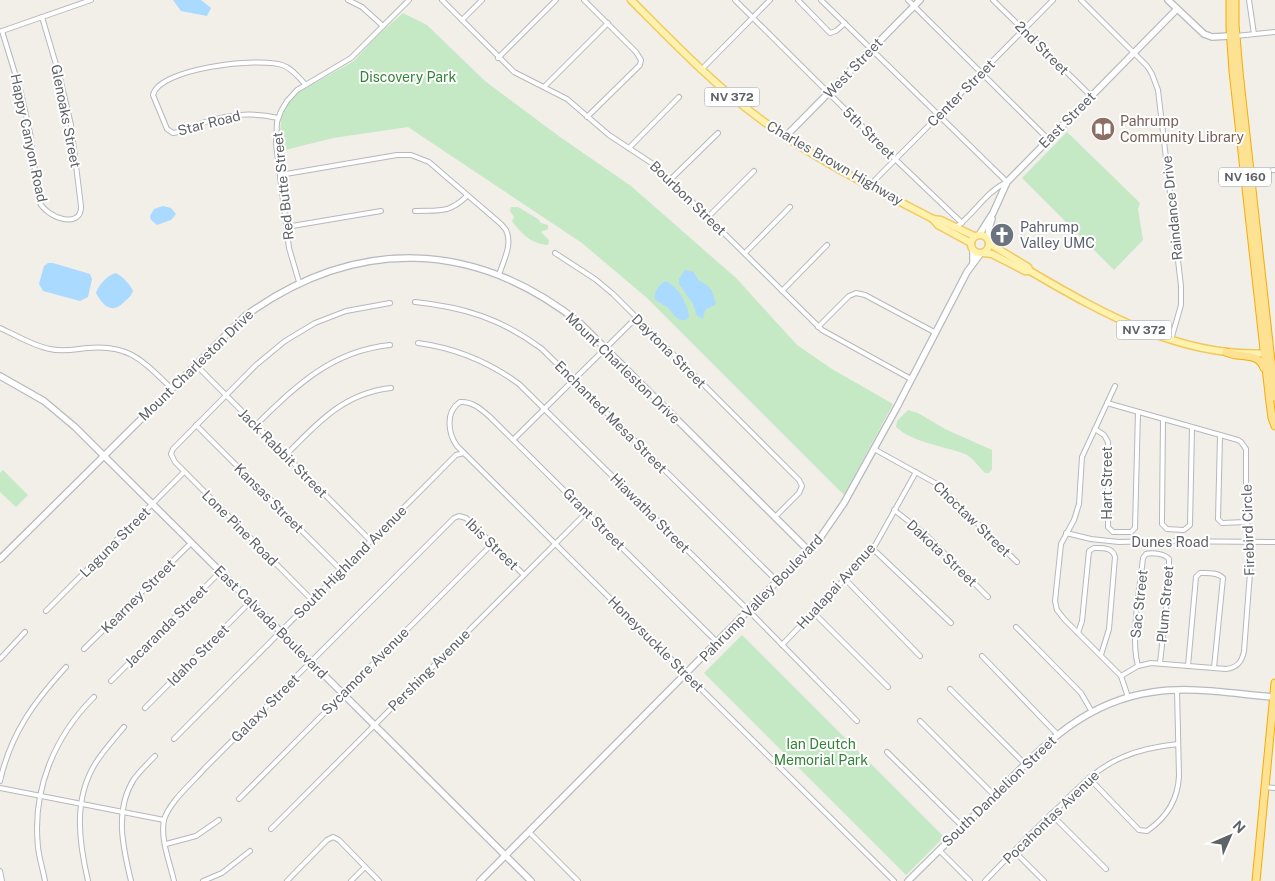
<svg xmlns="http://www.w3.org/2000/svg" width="1275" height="881" font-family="'Public Sans',sans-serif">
  <rect width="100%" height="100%" fill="#f1efe8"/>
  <g fill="#c5e8c5">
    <polygon points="403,13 427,25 485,81 560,137 631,186 736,278 797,345 832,369 893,404 844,495 647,298 582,243 408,127 333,138 281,151 280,140 281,119 290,97 354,61 376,37"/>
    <polygon points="1067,132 1140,203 1138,209 1143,240 1114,270 1022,178"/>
    <path d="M511,207H518L538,219L541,223L548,225V229L541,232L549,240L548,245C531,244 521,233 512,221L514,217L510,211Z"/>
    <path d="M908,410L918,413L945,429L992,450V469L989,473H985C980,468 971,456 965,454C945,446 913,443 896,427L897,421Z"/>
    <polygon points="3,470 28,495 16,507 0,492 0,473"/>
    <polygon points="742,635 944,837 906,875 704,673"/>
  </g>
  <g fill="#aadaff">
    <polygon points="173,0 201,0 211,8 207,16 181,11"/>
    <polygon points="163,206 171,208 176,214 171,220 157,225 151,220 150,216 154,209"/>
    <polygon points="48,263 53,263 90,274 92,279 88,297 80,301 43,291 39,284 44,266"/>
    <polygon points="685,270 694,272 698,280 707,285 712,291 716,304 705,310 703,319 697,316 693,304 679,284 679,279"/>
    <path d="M116,273C123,277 130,284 133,291C131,296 129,298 125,301C113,314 104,308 96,293C98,285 108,275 116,273Z"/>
    <path d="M666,281C678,287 688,304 689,317L686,320C675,322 674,312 666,306C662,304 659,303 655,299C654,291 659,284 666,281Z"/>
  </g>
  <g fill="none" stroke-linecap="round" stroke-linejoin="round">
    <g stroke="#b5b8bc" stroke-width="6">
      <g id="street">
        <polyline points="348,0 362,7 383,26"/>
        <polyline points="442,0 514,72 567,99 609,135 656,166 822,330 911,379"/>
        <polyline points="584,0 636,52 641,60 640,65 587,117"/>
        <polyline points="735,0 895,159 962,223"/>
        <polyline points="798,0 830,33 836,31 845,23"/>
        <path d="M821,0L1007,182C985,192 974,215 955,228"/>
        <polyline points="908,0 1048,139"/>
        <polyline points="993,0 1091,96"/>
        <polyline points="1081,0 1147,66 1152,74 1158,90 1181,286 1181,305 1171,340"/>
        <polyline points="1249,0 1254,34"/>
        <polyline points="462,20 482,0"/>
        <path d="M2,31L21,93L30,133L39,201C46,218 82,230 81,206L71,125L60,78L42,17"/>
        <polyline points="2,31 91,0"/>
        <polyline points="1236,36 1275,32"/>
        <polyline points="498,58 556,0"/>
        <polyline points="701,70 770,0"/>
        <polyline points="544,87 608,23"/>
        <path d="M278,118C251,112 229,114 202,123C192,127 183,132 173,133L167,129L153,95C159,68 259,57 282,65C292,68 298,77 305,84"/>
        <polyline points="629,148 679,97"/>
        <polyline points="1249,173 1275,170"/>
        <path d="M280,175L397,155H411L429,162L501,224L506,230C513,245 503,261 499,275"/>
        <polyline points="671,179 718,133"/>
        <polyline points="870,185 1053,0"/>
        <path d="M415,211C440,210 448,214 467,196"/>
        <polyline points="708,217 754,171"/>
        <polyline points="286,227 381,211"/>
        <polyline points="555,253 595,279 613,294 799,480 802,486 799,493 775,517"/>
        <polyline points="745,253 790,207"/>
        <polyline points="299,282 289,248 276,144 277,122 281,111 287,101 297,90 351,58 409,0"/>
        <polyline points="782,291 827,245"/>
        <path d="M415,302C464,307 502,319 542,349L778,582"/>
        <polyline points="818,327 849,296 856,293 865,295 936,333"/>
        <path d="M0,328C16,335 33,346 50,349C62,352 76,349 88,348C130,344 144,362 171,388"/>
        <path d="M418,343C455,348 489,362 519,384L749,611L857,721"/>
        <polyline points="195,364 371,541"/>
        <polyline points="1115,386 1082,457 1079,504 1074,520 1061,544 1055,601 1057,610 1065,620 1121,676 1128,697"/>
        <path d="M1107,403L1238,440L1241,442L1246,449V511L1251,560L1244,651C1242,662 1237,668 1226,669L1151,663L1138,666L1121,676"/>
        <polyline points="1163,419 1162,519 1162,524 1167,529 1184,530 1190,525 1192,428"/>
        <polyline points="196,425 341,570"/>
        <path d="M256,425C296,386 331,351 390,345"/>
        <polyline points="1095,429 1104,435 1108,442 1108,527 1113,532 1131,532 1135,528 1138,412"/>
        <polyline points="1220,436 1218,519 1222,523 1246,522"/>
        <polyline points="514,439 636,318"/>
        <polyline points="874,449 937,484 1017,562"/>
        <path d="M286,455C317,423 344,393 391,388"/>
        <polyline points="894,510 925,534 988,597"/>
        <polyline points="1066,533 1091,539 1119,542 1152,541 1275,542"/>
        <polyline points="873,549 951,623"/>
        <polyline points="845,579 920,656"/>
        <polyline points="312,600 175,462 171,454 173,449 256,365 285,341 315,323 346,311 390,303"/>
        <polyline points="46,611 184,472"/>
        <polyline points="814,613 888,687"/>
        <polyline points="1016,627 1081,693 1092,712"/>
        <path d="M1078,633L1082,621L1089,551L1094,548C1102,548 1113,547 1115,557L1109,629L1101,655"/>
        <path d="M718,643L490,417C481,409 472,401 460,402C445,412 448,433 457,446L894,881"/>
        <polyline points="782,645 873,549 916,472"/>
        <polyline points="84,649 191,543"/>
        <polyline points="982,656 1057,734"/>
        <polyline points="0,659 25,632"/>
        <path d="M1138,666C1130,638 1140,588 1143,558L1146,554C1153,552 1165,554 1169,559V581L1160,663"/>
        <path d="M1188,666L1196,577L1200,573C1207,573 1218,572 1223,578L1214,668"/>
        <polyline points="111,681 220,572"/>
        <polyline points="950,689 1025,764"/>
        <polyline points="145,708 250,602"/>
        <polyline points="920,721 994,795"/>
        <polyline points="174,739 456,455 464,453"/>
        <polyline points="887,752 963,827"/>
        <path d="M1089,778L1139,830L1147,831C1166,818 1178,799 1179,776L1177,690"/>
        <path d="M0,781C11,733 34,702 66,667"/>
        <polyline points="1265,787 1275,788"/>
        <polyline points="0,788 164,820"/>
        <polyline points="239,799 492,544"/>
        <polyline points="1051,814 1106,869"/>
        <polyline points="271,829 587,512"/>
        <polyline points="529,832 578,881"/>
        <polyline points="166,844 196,836 219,820"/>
        <polyline points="939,850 970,881"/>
        <polyline points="1014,851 1044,881"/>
        <polyline points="0,871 2,881"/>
        <path d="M45,881C43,870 39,858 38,847C32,790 54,737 94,697"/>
        <path d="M88,881C79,842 73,800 95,764C103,751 114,739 124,727"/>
        <path d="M131,881C123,848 114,810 134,779C140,771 148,763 155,756"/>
        <path d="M174,881C170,863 160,839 164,820C169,802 193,782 205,768L454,518L459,516L466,518L524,575"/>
        <polyline points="203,881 222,873 250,851"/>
        <polyline points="287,881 327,840 333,837 339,840 379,881"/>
        <polyline points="351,881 365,867"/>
        <path d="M985,881C1009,856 1034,830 1060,806C1079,787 1098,767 1123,757C1141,749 1159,746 1178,744"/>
      </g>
    </g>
    <g stroke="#b6babf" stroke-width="8">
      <g id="secondary">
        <polyline points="1168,0 1204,34 1212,37 1230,36"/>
        <polyline points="786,136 920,0"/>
        <polyline points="979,235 993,213 1007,182 1177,9"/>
        <polyline points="988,239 989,228 992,219"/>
        <polyline points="973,250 973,263"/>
        <polyline points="0,376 44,401 75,427 531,881"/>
        <path d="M0,559L245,316C356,236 475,239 581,324L809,551"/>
        <polyline points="480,881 820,538 844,503 897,407 967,272 981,253"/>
        <path d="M908,881C935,854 962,828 989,801C1037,752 1080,702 1153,692C1193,686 1234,694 1274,697"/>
      </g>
    </g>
    <g stroke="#f2c960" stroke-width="9">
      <g id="primary">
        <path d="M631,0C672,41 712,83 759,118C812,158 874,188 933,219L941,220L974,236"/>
        <polyline points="933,219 938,225 971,243"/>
        <circle cx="980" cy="244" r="9"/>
        <polyline points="990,244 1028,267 1030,271"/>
        <path d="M983,253L992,254L1025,271H1030C1102,313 1182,359 1269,353"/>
      </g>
    </g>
    <g stroke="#f9ab00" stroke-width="9">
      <g id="highway">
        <polyline points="1230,0 1230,28 1233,71 1270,403 1272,418 1275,426"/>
        <polyline points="1235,0 1235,24 1239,72 1275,397"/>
        <path d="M1226,352C1240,359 1258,351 1264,368"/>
        <polyline points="1256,881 1275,683"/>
      </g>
    </g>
    <use href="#street" stroke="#fff" stroke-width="4"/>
    <use href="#secondary" stroke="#fff" stroke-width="5.5"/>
    <use href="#primary" stroke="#fff2af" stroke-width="6"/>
    <use href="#highway" stroke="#fde293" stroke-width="7"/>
  </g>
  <defs>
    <g id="library-disc" transform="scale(1.25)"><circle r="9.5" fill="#8d6e63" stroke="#fff"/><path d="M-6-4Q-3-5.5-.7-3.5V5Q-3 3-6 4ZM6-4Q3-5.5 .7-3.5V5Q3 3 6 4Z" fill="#fff"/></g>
    <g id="church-disc" transform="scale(1.25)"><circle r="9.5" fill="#6b7280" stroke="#fff"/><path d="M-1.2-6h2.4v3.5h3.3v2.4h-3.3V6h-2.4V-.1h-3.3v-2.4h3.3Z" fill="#fff"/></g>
  </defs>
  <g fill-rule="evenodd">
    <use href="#library-disc" x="1103" y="129"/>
    <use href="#church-disc" x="1002" y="235"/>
  </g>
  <g text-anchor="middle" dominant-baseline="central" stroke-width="4" stroke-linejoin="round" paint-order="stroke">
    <g fill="#fff" stroke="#8f9295" stroke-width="1">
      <rect x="704.5" y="87.5" width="55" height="19" rx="4"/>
      <rect x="1219" y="167.5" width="52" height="19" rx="4"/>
      <rect x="1116.5" y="320.5" width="55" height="19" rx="4"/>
    </g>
    <g font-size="12" font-weight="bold" fill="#5f6368">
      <text x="732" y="97">NV 372</text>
      <text x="1245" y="177">NV 160</text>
      <text x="1144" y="330">NV 372</text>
    </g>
    <g font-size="14" fill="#5f6368" stroke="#fff">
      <text transform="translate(1042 48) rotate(45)">2nd Street</text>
      <text transform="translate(853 68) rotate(-46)">West Street</text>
      <text transform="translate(961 93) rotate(-45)">Center Street</text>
      <text transform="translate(66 116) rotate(79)">Glenoaks Street</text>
      <text transform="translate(1067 120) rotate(-45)">East Street</text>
      <text transform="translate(209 123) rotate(-14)">Star Road</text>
      <text transform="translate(869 133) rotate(45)">5th Street</text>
      <text transform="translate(29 138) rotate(78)">Happy Canyon Road</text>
      <text transform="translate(835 163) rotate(30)">Charles Brown Highway</text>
      <text transform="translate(283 186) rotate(-96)">Red Butte Street</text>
      <text transform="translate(688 198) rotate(44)">Bourbon Street</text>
      <text transform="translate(1172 208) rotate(-96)">Raindance Drive</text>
      <text transform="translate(669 351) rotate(45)">Daytona Street</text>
      <text transform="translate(196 365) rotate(-44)">Mount Charleston Drive</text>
      <text transform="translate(623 368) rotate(44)">Mount Charleston Drive</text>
      <text transform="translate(611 417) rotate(45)">Enchanted Mesa Street</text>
      <text transform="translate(283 453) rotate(45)">Jack Rabbit Street</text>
      <text transform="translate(1107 483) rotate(-90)">Hart Street</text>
      <text transform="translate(269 498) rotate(45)">Kansas Street</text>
      <text transform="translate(650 513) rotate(45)">Hiawatha Street</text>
      <text transform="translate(594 519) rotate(45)">Grant Street</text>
      <text transform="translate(972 519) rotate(44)">Choctaw Street</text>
      <text transform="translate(240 528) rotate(45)">Lone Pine Road</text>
      <text transform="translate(1248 530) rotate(-92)">Firebird Circle</text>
      <text transform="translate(115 542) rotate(-45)">Laguna Street</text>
      <text x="1170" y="542">Dunes Road</text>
      <text transform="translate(492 544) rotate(44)">Ibis Street</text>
      <text transform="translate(942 553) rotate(43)">Dakota Street</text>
      <text transform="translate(350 562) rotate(-45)">South Highland Avenue</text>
      <text transform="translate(836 586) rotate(-48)">Hualapai Avenue</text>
      <text transform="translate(138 596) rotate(-45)">Kearney Street</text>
      <text transform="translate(761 598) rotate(-46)">Pahrump Valley Boulevard</text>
      <text transform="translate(1139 604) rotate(-84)">Sac Street</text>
      <text transform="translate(1165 604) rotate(-85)">Plum Street</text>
      <text transform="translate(271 622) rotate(45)">East Calvada Boulevard</text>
      <text transform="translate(166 626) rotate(-45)">Jacaranda Street</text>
      <text transform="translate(656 644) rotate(45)">Honeysuckle Street</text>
      <text transform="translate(198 655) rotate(-45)">Idaho Street</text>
      <text transform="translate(429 670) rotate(-45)">Pershing Avenue</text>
      <text transform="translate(365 671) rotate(-45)">Sycamore Avenue</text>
      <text transform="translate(265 708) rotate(-45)">Galaxy Street</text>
      <text transform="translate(999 791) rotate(-44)">South Dandelion Street</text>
      <text transform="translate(1051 817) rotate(-44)">Pocahontas Avenue</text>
    </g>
    <g font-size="14" fill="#348238" stroke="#fff">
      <text x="408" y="77">Discovery Park</text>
      <text x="821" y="744">Ian Deutch<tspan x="821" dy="16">Memorial Park</tspan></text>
    </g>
    <g font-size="14" fill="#785e54" stroke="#fff" text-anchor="start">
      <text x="1120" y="121">Pahrump<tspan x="1120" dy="16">Community Library</tspan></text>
    </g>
    <g font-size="14" fill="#5b616d" stroke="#fff" text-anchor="start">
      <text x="1020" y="227">Pahrump<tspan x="1020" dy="16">Valley UMC</tspan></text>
    </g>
  </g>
  <g transform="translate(1230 836) rotate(45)" stroke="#ffffff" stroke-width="4" paint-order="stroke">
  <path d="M0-4L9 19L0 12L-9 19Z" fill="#5f6368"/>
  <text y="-8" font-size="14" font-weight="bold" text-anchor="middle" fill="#5f6368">N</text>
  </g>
</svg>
